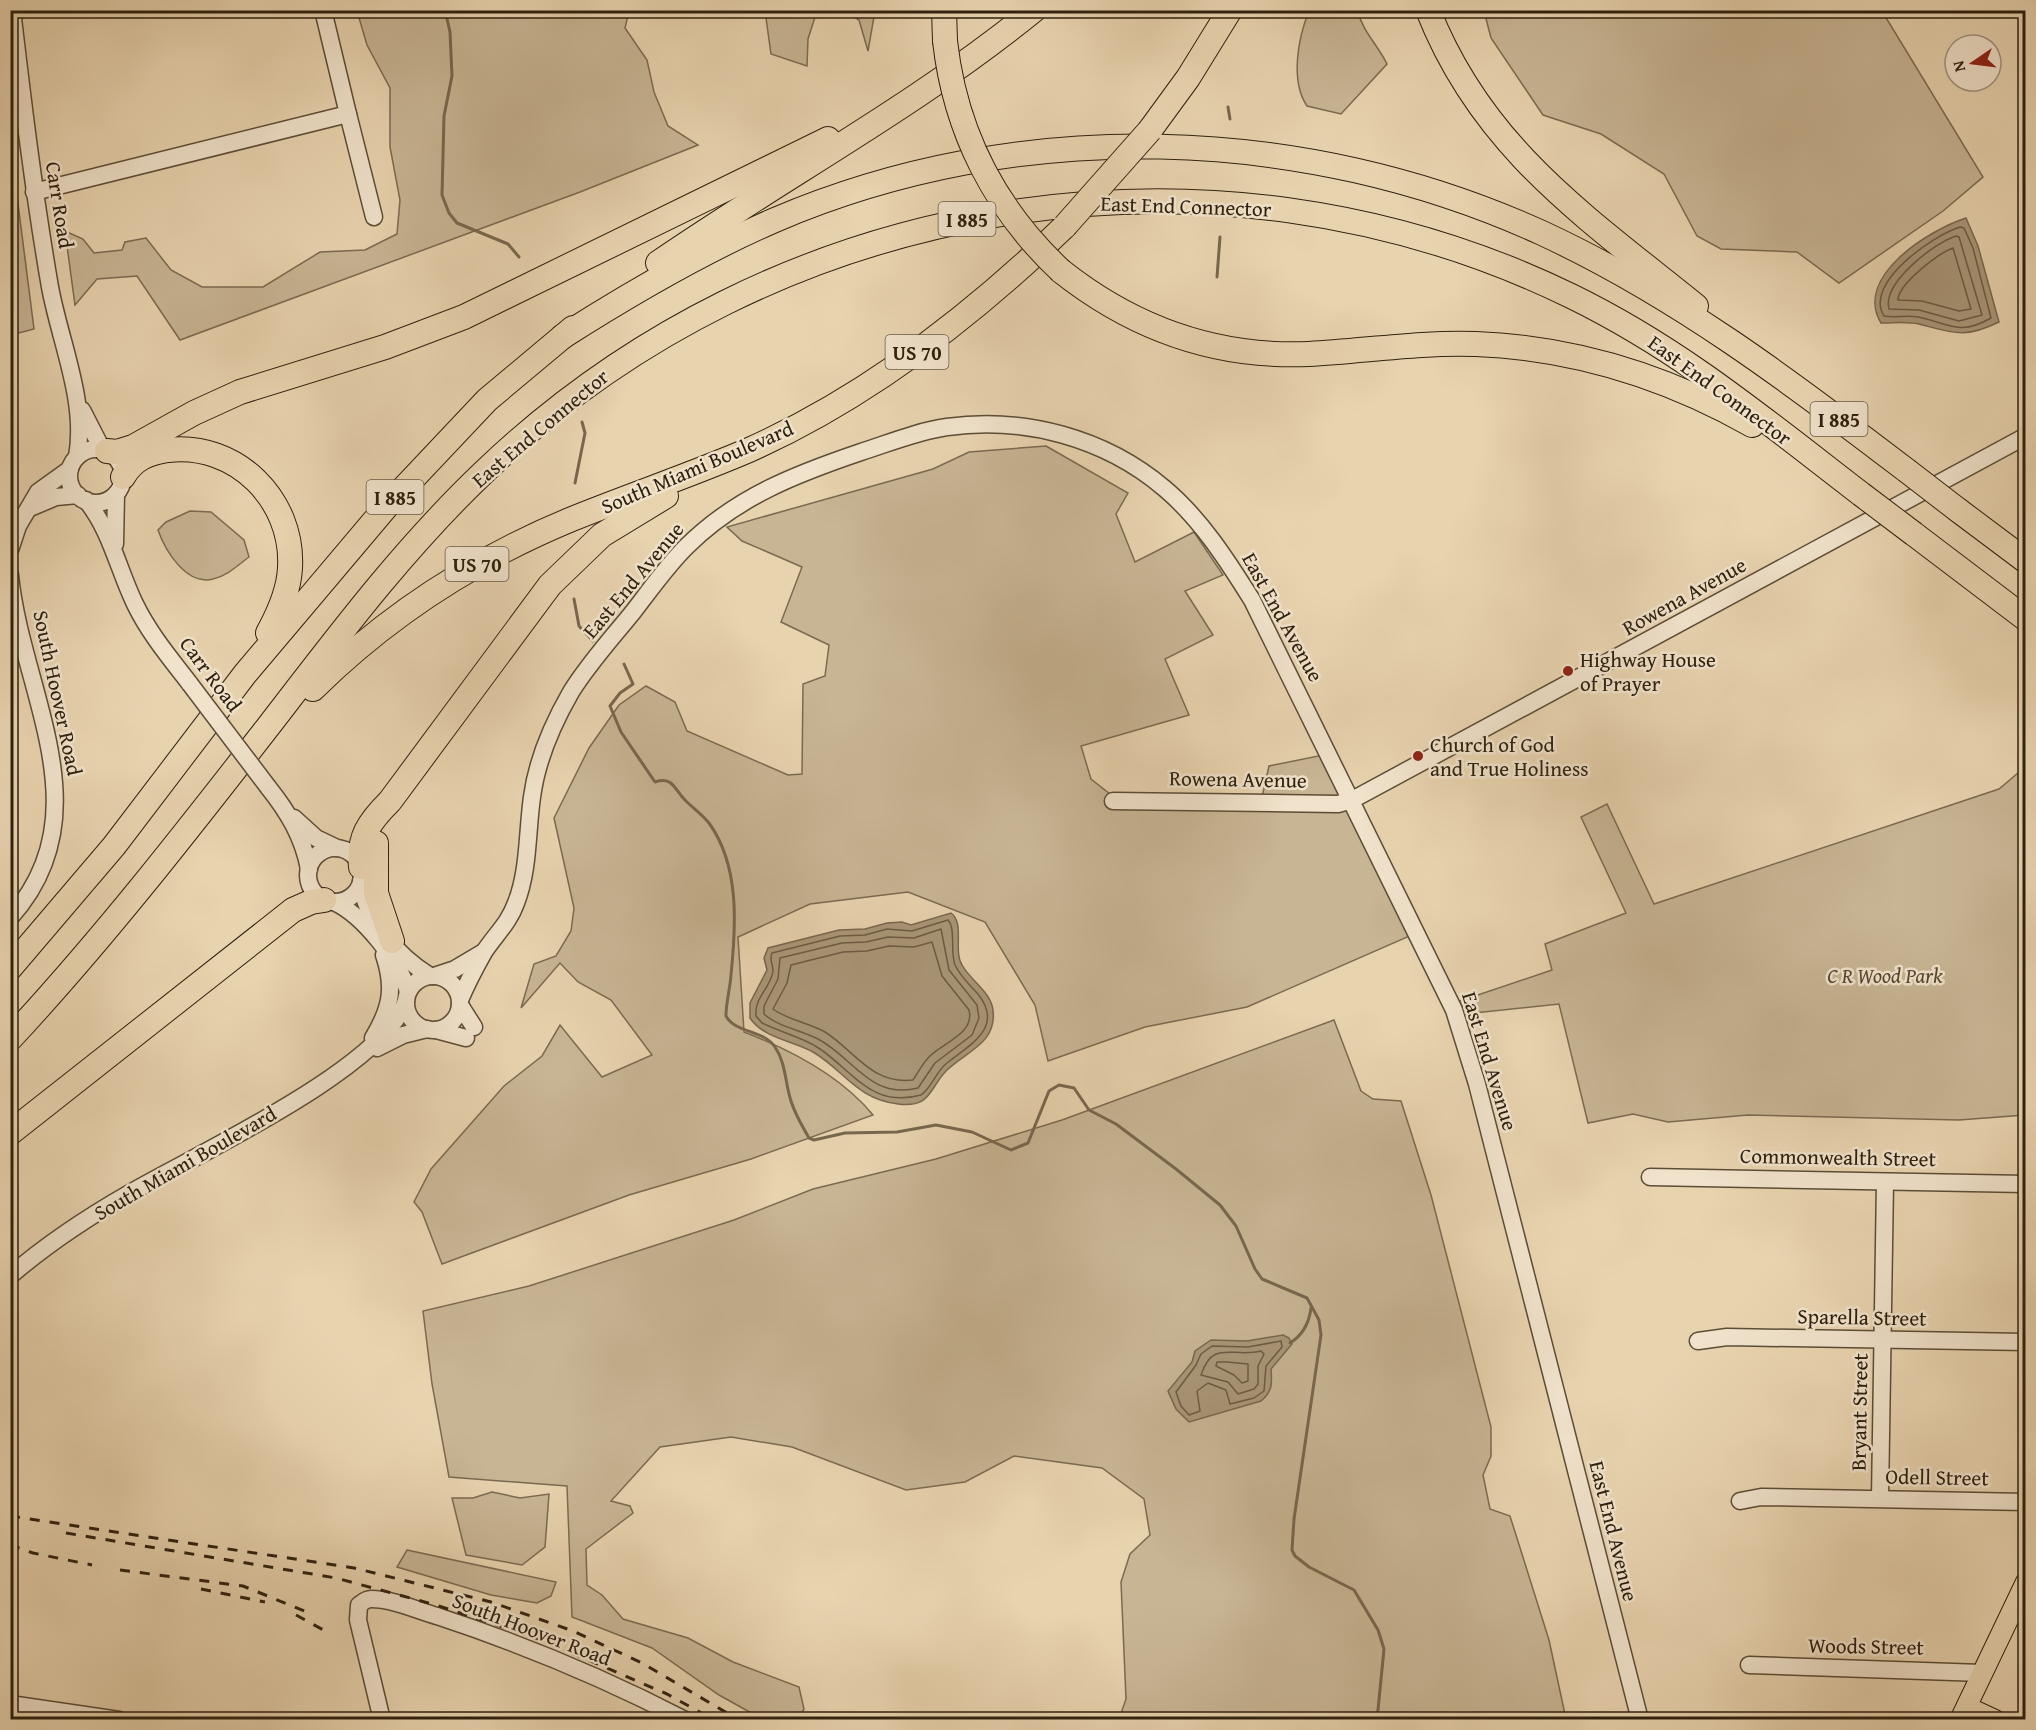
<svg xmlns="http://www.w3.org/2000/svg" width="2036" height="1730" font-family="'Gentium Book Plus',serif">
  <rect width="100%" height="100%" fill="#e8d3af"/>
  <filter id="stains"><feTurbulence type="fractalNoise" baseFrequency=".00333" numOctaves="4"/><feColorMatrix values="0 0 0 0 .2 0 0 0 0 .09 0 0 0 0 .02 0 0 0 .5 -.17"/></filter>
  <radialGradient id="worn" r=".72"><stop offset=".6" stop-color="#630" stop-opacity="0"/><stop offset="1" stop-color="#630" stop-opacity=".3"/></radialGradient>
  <g fill="#c8b594" stroke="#7b6a51" stroke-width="1.5">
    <polygon points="357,11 629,11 625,28 647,60 654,92 668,126 698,145 580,192 180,340 137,276 97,279 75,305 65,231 83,239 94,253 122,250 125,242 146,238 171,270 202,287 263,287 320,252 365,250 397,234 400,200 390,147 390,88 367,45"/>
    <polygon points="765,11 822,11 816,14 808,39 807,66 771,54"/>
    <polygon points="843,11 875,11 868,51 859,20"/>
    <path d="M1309,11H1358C1362,31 1378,45 1387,64L1341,114L1307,106C1290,81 1298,38 1309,11Z"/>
    <polygon points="1484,11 1882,11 1983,177 1943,211 1839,283 1797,252 1721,249 1697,236 1664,174 1601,134 1543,115 1491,38"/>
    <polygon points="11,149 34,329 11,335 10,335"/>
    <path d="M1046,446L1128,493L1116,514L1135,562L1194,532L1223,575L1185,591L1213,635L1165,659L1189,715L1081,746L1091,779L1124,805L1260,806L1269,766L1323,755L1412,935L1247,1007L1145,1027L1048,1061L1035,1005L985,922L908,892L810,904L738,937L744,1032C791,1050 841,1076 873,1115L751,1159L629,1195L442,1264L422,1212L414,1202L431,1169L504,1086L542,1056L560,1025L602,1077L652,1055L611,1000L578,982L560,963L521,1008L534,964L556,956L571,931L574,908L554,818L589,748L619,705L646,686L675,702L687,731L788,775L802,774L803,684L825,676L829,645L781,622L802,567L742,541L727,527L933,469L969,452Z"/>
    <path d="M190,511L211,512L244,540L249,557C238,565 227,576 213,579C186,586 165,550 158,530L166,522Z"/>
    <polygon points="2025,767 2025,1115 1959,1120 1748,1115 1668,1122 1633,1114 1588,1123 1559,1004 1465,1014 1460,1001 1552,970 1545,944 1626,913 1581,817 1607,804 1654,904 1999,789"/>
    <polygon points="1334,1020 1361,1091 1373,1099 1401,1101 1431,1195 1491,1427 1491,1456 1483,1475 1490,1509 1510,1516 1549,1640 1566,1719 1119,1719 1126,1699 1121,1582 1130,1554 1150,1535 1144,1499 1102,1468 1014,1456 965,1482 906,1490 792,1447 731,1437 660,1447 611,1501 630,1506 633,1513 586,1549 587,1585 602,1595 623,1619 688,1638 733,1662 799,1687 804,1709 798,1719 762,1719 719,1695 652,1648 572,1617 567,1486 449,1477 432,1384 423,1311 529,1286 734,1220 813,1189 936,1159 1062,1120"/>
    <polygon points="492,1492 520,1498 549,1494 545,1547 522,1565 466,1555 452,1498 473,1498"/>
    <polygon points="407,1550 556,1582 551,1596 537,1603 491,1595 397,1567"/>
  </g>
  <g fill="#a99678" stroke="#78674e" stroke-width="1.5">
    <path d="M1966,218L1978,246L1999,322C1964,339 1954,333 1919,324C1907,321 1893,323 1881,323C1853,277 1929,230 1966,218Z"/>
    <path d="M951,913C965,923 953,951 962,965C970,980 991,992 993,1010C997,1044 966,1051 946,1071C929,1089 931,1108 898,1104C856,1099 844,1070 813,1052C794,1041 763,1038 750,1018V1003L767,970L764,958L768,948L839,930L865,929L887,923L902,922L911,925Z"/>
    <path d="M1283,1335L1289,1338L1292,1344L1271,1369C1272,1383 1273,1391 1261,1401L1189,1422L1176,1409L1168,1391L1192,1362L1195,1351L1211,1340L1247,1341Z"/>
  </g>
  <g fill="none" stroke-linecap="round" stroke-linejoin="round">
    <g stroke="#6c5b43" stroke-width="1.5">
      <path d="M1960,227L1964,228L1973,248L1991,318C1958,337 1949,323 1918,317C1907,315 1895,318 1884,316C1863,283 1934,235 1960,227Z"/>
      <path d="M1956,236L1959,237L1982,315L1959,321L1919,310L1889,309C1882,283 1934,243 1956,236Z"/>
      <path d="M1953,248L1971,309L1959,311L1922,301L1898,300C1898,284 1939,253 1953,248Z"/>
      <path d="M948,920C956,929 950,952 955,965C960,976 970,985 978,994C1005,1028 969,1045 947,1063C936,1071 932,1088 921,1095C870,1109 852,1069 817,1047C801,1037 780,1032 762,1023L756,1016C754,997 771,988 773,971C773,964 769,960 772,953L840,936L865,935L887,929L912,931Z"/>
      <path d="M941,929L949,970L977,1005L979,1018L972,1035L935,1063L918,1088C870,1100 853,1057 818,1039C801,1030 778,1027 764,1014V1006L778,979L780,958L842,943L866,942L888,937L914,938Z"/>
      <path d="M932,942L942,976L969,1010C975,1034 942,1043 929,1057C922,1064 918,1073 913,1080C872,1085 855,1051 825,1032C809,1023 788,1020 773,1009L787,983L791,965L843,952L867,951L889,946L914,947Z"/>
      <polygon points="1281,1341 1282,1347 1266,1366 1264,1391 1254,1398 1230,1404 1226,1390 1208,1383 1197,1391 1200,1411 1189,1415 1181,1406 1176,1392 1196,1365 1201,1354 1212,1346 1248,1347"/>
      <path d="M1261,1351L1264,1354L1258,1366V1384L1254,1389L1238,1394L1228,1382L1201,1375C1213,1339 1232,1358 1261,1351Z"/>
      <polygon points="1227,1362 1248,1364 1248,1381 1242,1383 1234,1375 1216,1366 1217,1362"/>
    </g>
    <g stroke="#78674e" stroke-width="3">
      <polyline points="445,10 450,32 452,76 444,116 442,195 449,213 457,223 508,244 519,257"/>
      <polyline points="1174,10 1175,17"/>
      <polyline points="1228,107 1230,119"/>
      <polyline points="1217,277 1220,237"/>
      <polyline points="575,483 585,433 582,422"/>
      <polyline points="574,599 579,626 593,641"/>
      <path d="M624,664L633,684L620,693L610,706L621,732L655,782C674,776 674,790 686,801C693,808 703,815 709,823C740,866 736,926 731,975C730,989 726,1002 726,1016C735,1033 764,1030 775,1047C786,1063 785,1083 791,1101C795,1114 802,1126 809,1138L814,1140L845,1133L897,1132L936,1125L972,1132L1011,1150L1028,1143L1049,1091L1059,1085L1074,1088L1089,1110L1116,1124L1176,1169L1220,1205L1236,1226L1255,1269L1262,1279L1307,1298L1319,1320L1321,1335L1294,1519L1292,1550L1295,1556L1309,1567L1354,1590L1378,1630L1384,1649L1377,1720"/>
      <path d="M1290,1343C1303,1335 1309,1324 1311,1308"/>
    </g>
    <g stroke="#5c4d36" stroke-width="19">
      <g id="minor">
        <path d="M12,10C23,103 34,195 50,287C60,342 87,401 77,457"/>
        <polyline points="348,114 374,217"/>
        <polyline points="34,192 348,114 323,10"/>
        <polyline points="82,410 102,449"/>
        <circle cx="96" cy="476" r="27"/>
        <path d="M86,500C111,531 118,569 135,604C149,633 170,658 190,684"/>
        <polyline points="30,508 56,497 78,495"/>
        <polyline points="115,544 116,494"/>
        <polyline points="10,550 18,526 38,492 70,469"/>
        <path d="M10,575C21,691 105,813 10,918"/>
        <path d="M268,787C288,812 303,837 309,869"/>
        <polyline points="1113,801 1338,804 1352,800 2026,436"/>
        <polyline points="294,818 316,838 337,848"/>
        <circle cx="335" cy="875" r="27"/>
        <path d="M361,881C364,919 399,957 430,976"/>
        <path d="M334,902C363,915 400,962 408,992"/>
        <circle cx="433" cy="1003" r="27"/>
        <polyline points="434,976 455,969 482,953"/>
        <path d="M460,1000C467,983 475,968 484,952C495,935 509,923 516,903C529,870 527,832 532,797C537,759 552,725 571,692C589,663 612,638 633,612C650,590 666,567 686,547C736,497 796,474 861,452C889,443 918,431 947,427C1024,416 1105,438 1164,488C1200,518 1227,560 1252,600L1454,1010L1477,1084L1640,1720"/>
        <polyline points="460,1005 474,1027"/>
        <polyline points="436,1030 466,1038"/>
        <path d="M373,1038C391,1008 395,988 384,955"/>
        <polyline points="377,1048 403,1035 427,1029"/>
        <polyline points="1650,1177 2026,1184"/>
        <path d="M10,1276C47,1244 88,1217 130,1193C195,1155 382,1069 406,1001"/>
        <polyline points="1698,1341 1727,1337 2026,1342"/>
        <polyline points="1880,1498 1885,1182"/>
        <polyline points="1740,1501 1761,1497 2026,1502"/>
        <polyline points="1749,1665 1982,1673"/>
        <polyline points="10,1704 119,1720"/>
        <path d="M382,1720L358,1620L359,1605C363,1602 366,1599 371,1599C393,1599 416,1610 437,1616C522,1644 606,1679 685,1720"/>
      </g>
    </g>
    <g stroke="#2e200e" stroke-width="22">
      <g id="major">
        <polyline points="1967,1707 1995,1720"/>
        <polyline points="1960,1720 2026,1582"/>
      </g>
    </g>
    <g stroke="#2e200e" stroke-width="26">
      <g id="highway">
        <polyline points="944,10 945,41"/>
        <path d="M1428,10C1482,148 1586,217 1696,306"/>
        <polyline points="1150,130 1188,78 1230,10"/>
        <path d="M658,263C783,177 916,106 1034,10"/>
        <path d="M1061,271C1133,328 1216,358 1309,354C1365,351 1420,342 1476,344C1575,348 1667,377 1752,425"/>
        <path d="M562,337C631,293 701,252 775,220C1018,116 1303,124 1542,233C1674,294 1791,382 1906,470"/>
        <polyline points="107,451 117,452 133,447 194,413 240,392 385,347 464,317 828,139"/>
        <path d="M123,477C133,459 148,453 168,450C236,442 294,500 290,568C289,591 279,613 268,633"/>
        <polyline points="1958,510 2026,561"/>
        <polyline points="1914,534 2026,619"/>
        <path d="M313,689C388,615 475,559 572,519C631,495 691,475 749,450C868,397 972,316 1065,226"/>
        <polyline points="376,843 376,893 392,941"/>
        <path d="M361,867C358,837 369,822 390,801L550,585L602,535L666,496"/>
        <polyline points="10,968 114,846 245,674 386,507 487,400 573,328"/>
        <path d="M10,1039C103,939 187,831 271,723C338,636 404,548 484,472C772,195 1210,120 1571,296C1680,349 1766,421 1861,494"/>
        <polyline points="10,1133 293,910 311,902 324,900"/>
      </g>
    </g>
    <use href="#minor" stroke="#f0e2cb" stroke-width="16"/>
    <use href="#major" stroke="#e8d3af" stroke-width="20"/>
    <use href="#highway" stroke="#e8d3af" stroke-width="24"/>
    <g stroke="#2e200e" stroke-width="3" stroke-dasharray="10 10" stroke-linecap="butt">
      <polyline points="10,1516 354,1568 491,1602 573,1631 642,1663 739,1720"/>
      <polyline points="66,1533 336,1578 436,1605 542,1640 667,1694 714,1720"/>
      <polyline points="10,1545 33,1553 92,1565"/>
      <polyline points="120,1570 243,1586 312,1614"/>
      <polyline points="201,1589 265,1602"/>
      <polyline points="296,1615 327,1632"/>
    </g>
    <g stroke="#5c4d36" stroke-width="19" stroke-linecap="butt">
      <polyline id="minor-bridge" points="190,684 268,787"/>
    </g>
    <g stroke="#2e200e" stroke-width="26" stroke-linecap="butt">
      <g id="highway-bridge">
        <path d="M945,41C955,131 995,209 1061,271"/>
        <polyline points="1065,226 1150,130"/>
        <polyline points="1906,470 1958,510"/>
        <polyline points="1861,494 1914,534"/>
      </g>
    </g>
    <use href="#minor-bridge" stroke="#f0e2cb" stroke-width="16"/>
    <use href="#highway-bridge" stroke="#e8d3af" stroke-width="24"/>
  </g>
  <g fill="#8f2418" stroke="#f0e2cb" stroke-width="2">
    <circle cx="1568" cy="671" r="6"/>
    <circle cx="1418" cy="756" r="6"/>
  </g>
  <g text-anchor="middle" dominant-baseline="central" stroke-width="5" stroke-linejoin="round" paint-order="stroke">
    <g fill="#f0e2cb" stroke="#685a47" stroke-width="1.5">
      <rect x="938.5" y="202" width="57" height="34" rx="4.5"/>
      <rect x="885.5" y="335" width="63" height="34" rx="4.5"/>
      <rect x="1810.5" y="402" width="57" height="34" rx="4.5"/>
      <rect x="366.5" y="480" width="57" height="34" rx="4.5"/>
      <rect x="445.5" y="547" width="63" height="34" rx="4.5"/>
    </g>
    <g font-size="20" font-weight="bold" fill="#2e200e">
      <text x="967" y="219">I 885</text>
      <text x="917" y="352">US 70</text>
      <text x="1839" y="419">I 885</text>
      <text x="395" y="497">I 885</text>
      <text x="477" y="564">US 70</text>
    </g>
    <g font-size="21" fill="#2e200e" stroke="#f0e2cb">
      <text transform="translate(60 205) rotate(81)">Carr Road</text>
      <text transform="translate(1186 206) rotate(2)">East End Connector</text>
      <text transform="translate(1720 390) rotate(36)">East End Connector</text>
      <text transform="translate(540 428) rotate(-40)">East End Connector</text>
      <text transform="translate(697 467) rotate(-23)">South Miami Boulevard</text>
      <text transform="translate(633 580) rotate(-50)">East End Avenue</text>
      <text transform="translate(1684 596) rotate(-29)">Rowena Avenue</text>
      <text transform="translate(1283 617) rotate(61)">East End Avenue</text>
      <text transform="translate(211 674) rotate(53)">Carr Road</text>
      <text transform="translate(58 693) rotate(78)">South Hoover Road</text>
      <text transform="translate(1238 779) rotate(1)">Rowena Avenue</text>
      <text transform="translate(1490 1061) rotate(73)">East End Avenue</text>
      <text transform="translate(1838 1157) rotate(1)">Commonwealth Street</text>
      <text transform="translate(185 1163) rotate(-30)">South Miami Boulevard</text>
      <text transform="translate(1862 1317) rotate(1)">Sparella Street</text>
      <text transform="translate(1859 1412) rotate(-89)">Bryant Street</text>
      <text transform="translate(1937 1477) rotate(1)">Odell Street</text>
      <text transform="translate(1614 1531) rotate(76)">East End Avenue</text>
      <text transform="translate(532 1629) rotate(21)">South Hoover Road</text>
      <text transform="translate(1866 1646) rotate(1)">Woods Street</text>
    </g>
    <g font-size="21" fill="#2e200e" stroke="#f0e2cb" text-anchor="start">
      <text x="1580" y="659">Highway House<tspan x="1580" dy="24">of Prayer</tspan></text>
      <text x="1430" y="744">Church of God<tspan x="1430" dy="24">and True Holiness</tspan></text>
    </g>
    <g font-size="21" font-style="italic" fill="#544530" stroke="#f0e2cb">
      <text x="1885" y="975">C R Wood Park</text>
    </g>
  </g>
  <rect width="2036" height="1730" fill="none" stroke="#e8d3af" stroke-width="36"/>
  <rect x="12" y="12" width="2012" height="1706" fill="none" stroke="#2e200e" stroke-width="3"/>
  <rect x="18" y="18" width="2000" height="1694" fill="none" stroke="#2e200e" stroke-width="1.5"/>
  <g transform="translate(1973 63) rotate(256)"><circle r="28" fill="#f0e2cb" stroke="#a2947f" stroke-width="1.5"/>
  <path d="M0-4.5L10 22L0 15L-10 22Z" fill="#8f2418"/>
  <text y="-9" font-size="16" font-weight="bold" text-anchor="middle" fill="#2e200e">N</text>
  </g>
  <rect width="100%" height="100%" filter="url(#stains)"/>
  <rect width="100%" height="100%" fill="url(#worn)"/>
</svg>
